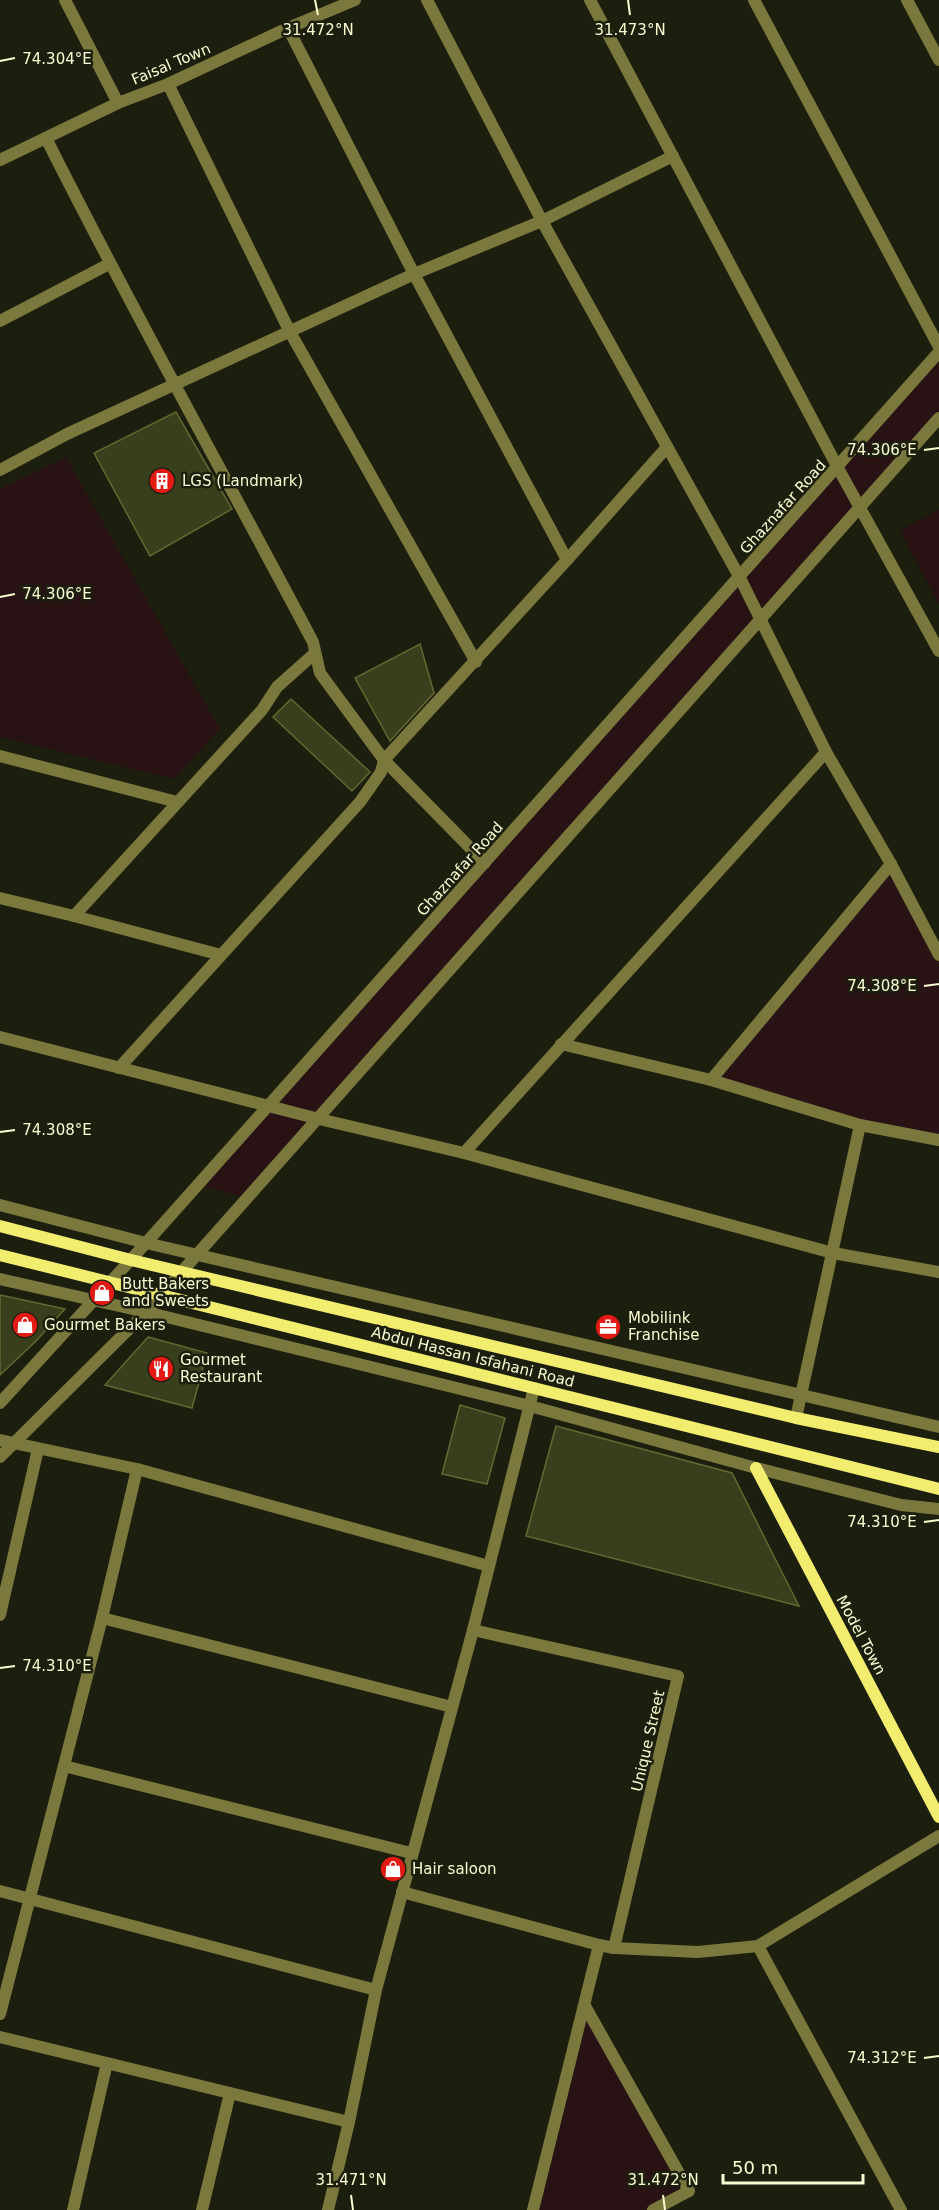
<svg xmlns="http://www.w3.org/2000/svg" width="939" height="2210" font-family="'DejaVu Sans',sans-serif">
  <rect width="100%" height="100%" fill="#1d1f0e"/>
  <g fill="#281214">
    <polygon points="939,355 939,412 247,1198 198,1185"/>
    <polygon points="66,457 220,729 174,779 0,737 0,489"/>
    <polygon points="939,510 939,605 900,530"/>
    <polygon points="891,864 939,955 939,1140 711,1080"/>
    <polygon points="585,2006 689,2191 653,2210 533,2210"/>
  </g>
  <g fill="#393e1c" stroke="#616830" stroke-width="1.5">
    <polygon points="176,412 232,509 150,556 94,453"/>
    <polygon points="420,644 434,693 390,741 355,678"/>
    <polygon points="291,699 370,772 352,791 273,717"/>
    <polygon points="0,1295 65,1309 36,1341 0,1375"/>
    <polygon points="148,1337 207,1353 192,1408 105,1385"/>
    <polygon points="460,1405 505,1418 487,1484 442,1474"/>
    <polygon points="556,1426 732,1473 799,1606 526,1536"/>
  </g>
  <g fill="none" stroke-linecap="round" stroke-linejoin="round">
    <g stroke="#7a783d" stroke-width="12">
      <polyline points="65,0 118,103"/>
      <polyline points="427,0 542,221 740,578 826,752 891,864 939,955"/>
      <polyline points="590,0 838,468 939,651"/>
      <polyline points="754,0 939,347"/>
      <polyline points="907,0 939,60"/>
      <polyline points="288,28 414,274 567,560"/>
      <polyline points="168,84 290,332 476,662"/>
      <path d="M46,138C131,308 224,474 313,642L320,673L384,760L485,863"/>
      <polyline points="0,160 118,103 168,84 288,28 355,0"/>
      <polyline points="0,321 109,264"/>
      <polyline points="0,470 67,434 414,274 542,221 673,156"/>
      <polyline points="0,756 177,802"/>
      <polyline points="0,898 74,916 221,955"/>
      <polyline points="74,916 262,710 277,687 314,654"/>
      <polyline points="0,1037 319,1119 464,1153 833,1253 939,1272"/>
      <polyline points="561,1044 711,1080 860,1125 939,1140"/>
      <polyline points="119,1068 360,802 381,772 384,760 567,560 667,447"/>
      <polyline points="711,1080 891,864"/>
      <polyline points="464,1153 826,752"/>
      <polyline points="0,1205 146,1243 939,1427"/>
      <polyline points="0,1279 146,1312 530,1406 756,1468 901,1505 939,1509"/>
      <polyline points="0,1403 146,1243 939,352"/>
      <polyline points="796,1418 860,1125"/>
      <polyline points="0,1440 137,1469 489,1566"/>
      <polyline points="0,1457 146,1312 939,418"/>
      <polyline points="0,1615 38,1449"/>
      <polyline points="102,1618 452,1707"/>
      <polyline points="473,1630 678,1676 614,1948"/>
      <polyline points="64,1766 411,1853"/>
      <polyline points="0,1891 376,1990"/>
      <polyline points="402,1892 599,1945 614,1948 698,1952 758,1946 939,1836"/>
      <polyline points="758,1946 901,2210"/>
      <polyline points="585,2006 689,2191 653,2210"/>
      <polyline points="0,2014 102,1618 137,1469"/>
      <polyline points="0,2037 349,2122"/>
      <polyline points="73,2210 107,2063"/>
      <polyline points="202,2210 230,2093"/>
      <polyline points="328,2210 349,2122 376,1990 473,1630 534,1388"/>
      <polyline points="533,2210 599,1945"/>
    </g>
    <g stroke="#f3ed6f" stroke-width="12">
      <polyline points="0,1226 131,1260 796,1418 939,1447"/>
      <polyline points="0,1255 939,1489"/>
      <polyline points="756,1468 939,1817"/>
    </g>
  </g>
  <path fill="none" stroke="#f9fbd0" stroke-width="2" d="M315,0L318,15M628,0L630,15M0,61L15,58M924,450L939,448M0,597L15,594M924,986L939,984M0,1132L15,1130M924,1522L939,1520M0,1668L15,1666M924,2058L939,2056M351,2195L353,2210M663,2195L665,2210"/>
  <defs>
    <g id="building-disc" transform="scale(1.35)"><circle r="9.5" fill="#e31a14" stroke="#1d1f0e"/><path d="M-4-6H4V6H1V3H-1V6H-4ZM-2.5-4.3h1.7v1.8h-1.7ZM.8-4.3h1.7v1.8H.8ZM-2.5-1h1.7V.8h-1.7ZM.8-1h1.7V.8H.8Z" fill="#fff"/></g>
    <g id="shop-disc" transform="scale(1.35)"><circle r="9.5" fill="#e31a14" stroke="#1d1f0e"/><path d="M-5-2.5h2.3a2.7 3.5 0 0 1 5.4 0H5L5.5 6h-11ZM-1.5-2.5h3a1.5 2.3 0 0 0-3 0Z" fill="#fff"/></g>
    <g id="office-disc" transform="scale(1.35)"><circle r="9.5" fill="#e31a14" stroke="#1d1f0e"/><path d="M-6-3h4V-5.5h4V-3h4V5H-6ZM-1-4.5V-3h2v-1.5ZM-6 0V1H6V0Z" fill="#fff"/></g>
    <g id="restaurant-disc" transform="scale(1.35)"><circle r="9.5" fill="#e31a14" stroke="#1d1f0e"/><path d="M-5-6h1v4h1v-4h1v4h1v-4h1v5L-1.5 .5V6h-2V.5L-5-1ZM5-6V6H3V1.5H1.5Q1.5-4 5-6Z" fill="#fff"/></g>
  </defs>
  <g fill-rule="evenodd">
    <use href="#building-disc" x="162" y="481"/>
    <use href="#shop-disc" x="102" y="1293"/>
    <use href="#shop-disc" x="25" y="1325"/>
    <use href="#office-disc" x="608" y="1327"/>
    <use href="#restaurant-disc" x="161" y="1369"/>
    <use href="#shop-disc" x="393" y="1869"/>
  </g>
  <g text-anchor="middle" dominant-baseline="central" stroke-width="5" stroke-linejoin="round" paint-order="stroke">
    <g font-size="15" fill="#f9fbd0" stroke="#1d1f0e">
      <text transform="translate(171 64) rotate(-23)">Faisal Town</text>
      <text transform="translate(783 507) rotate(-48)">Ghaznafar Road</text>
      <text transform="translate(460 869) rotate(-48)">Ghaznafar Road</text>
      <text transform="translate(473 1357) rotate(14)">Abdul Hassan Isfahani Road</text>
      <text transform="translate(861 1635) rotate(62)">Model Town</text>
      <text transform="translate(648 1741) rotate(-77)">Unique Street</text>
    </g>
    <g font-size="15" fill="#f9fbd0" stroke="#1d1f0e" text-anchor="start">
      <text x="182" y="481">LGS (Landmark)</text>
      <text x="122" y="1284">Butt Bakers<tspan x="122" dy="17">and Sweets</tspan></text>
      <text x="628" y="1318">Mobilink<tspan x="628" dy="17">Franchise</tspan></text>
      <text x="44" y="1325">Gourmet Bakers</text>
      <text x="180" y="1360">Gourmet<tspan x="180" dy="17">Restaurant</tspan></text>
      <text x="412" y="1869">Hair saloon</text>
    </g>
  </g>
  <g font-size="15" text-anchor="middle" fill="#f9fbd0" stroke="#1d1f0e" stroke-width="5" stroke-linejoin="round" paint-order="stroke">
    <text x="630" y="35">31.473°N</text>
    <text x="318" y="35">31.472°N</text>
    <text x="57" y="64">74.304°E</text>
    <text x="882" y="455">74.306°E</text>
    <text x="57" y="599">74.306°E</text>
    <text x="882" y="991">74.308°E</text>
    <text x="57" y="1135">74.308°E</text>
    <text x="882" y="1527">74.310°E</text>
    <text x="57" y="1671">74.310°E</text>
    <text x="882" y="2063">74.312°E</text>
    <text x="351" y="2185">31.471°N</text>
    <text x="663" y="2185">31.472°N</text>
  </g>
  <path d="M723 2174v9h140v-9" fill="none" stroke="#f9fbd0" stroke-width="3"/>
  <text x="732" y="2174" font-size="18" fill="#f9fbd0" stroke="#1d1f0e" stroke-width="4.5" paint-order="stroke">50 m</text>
</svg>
